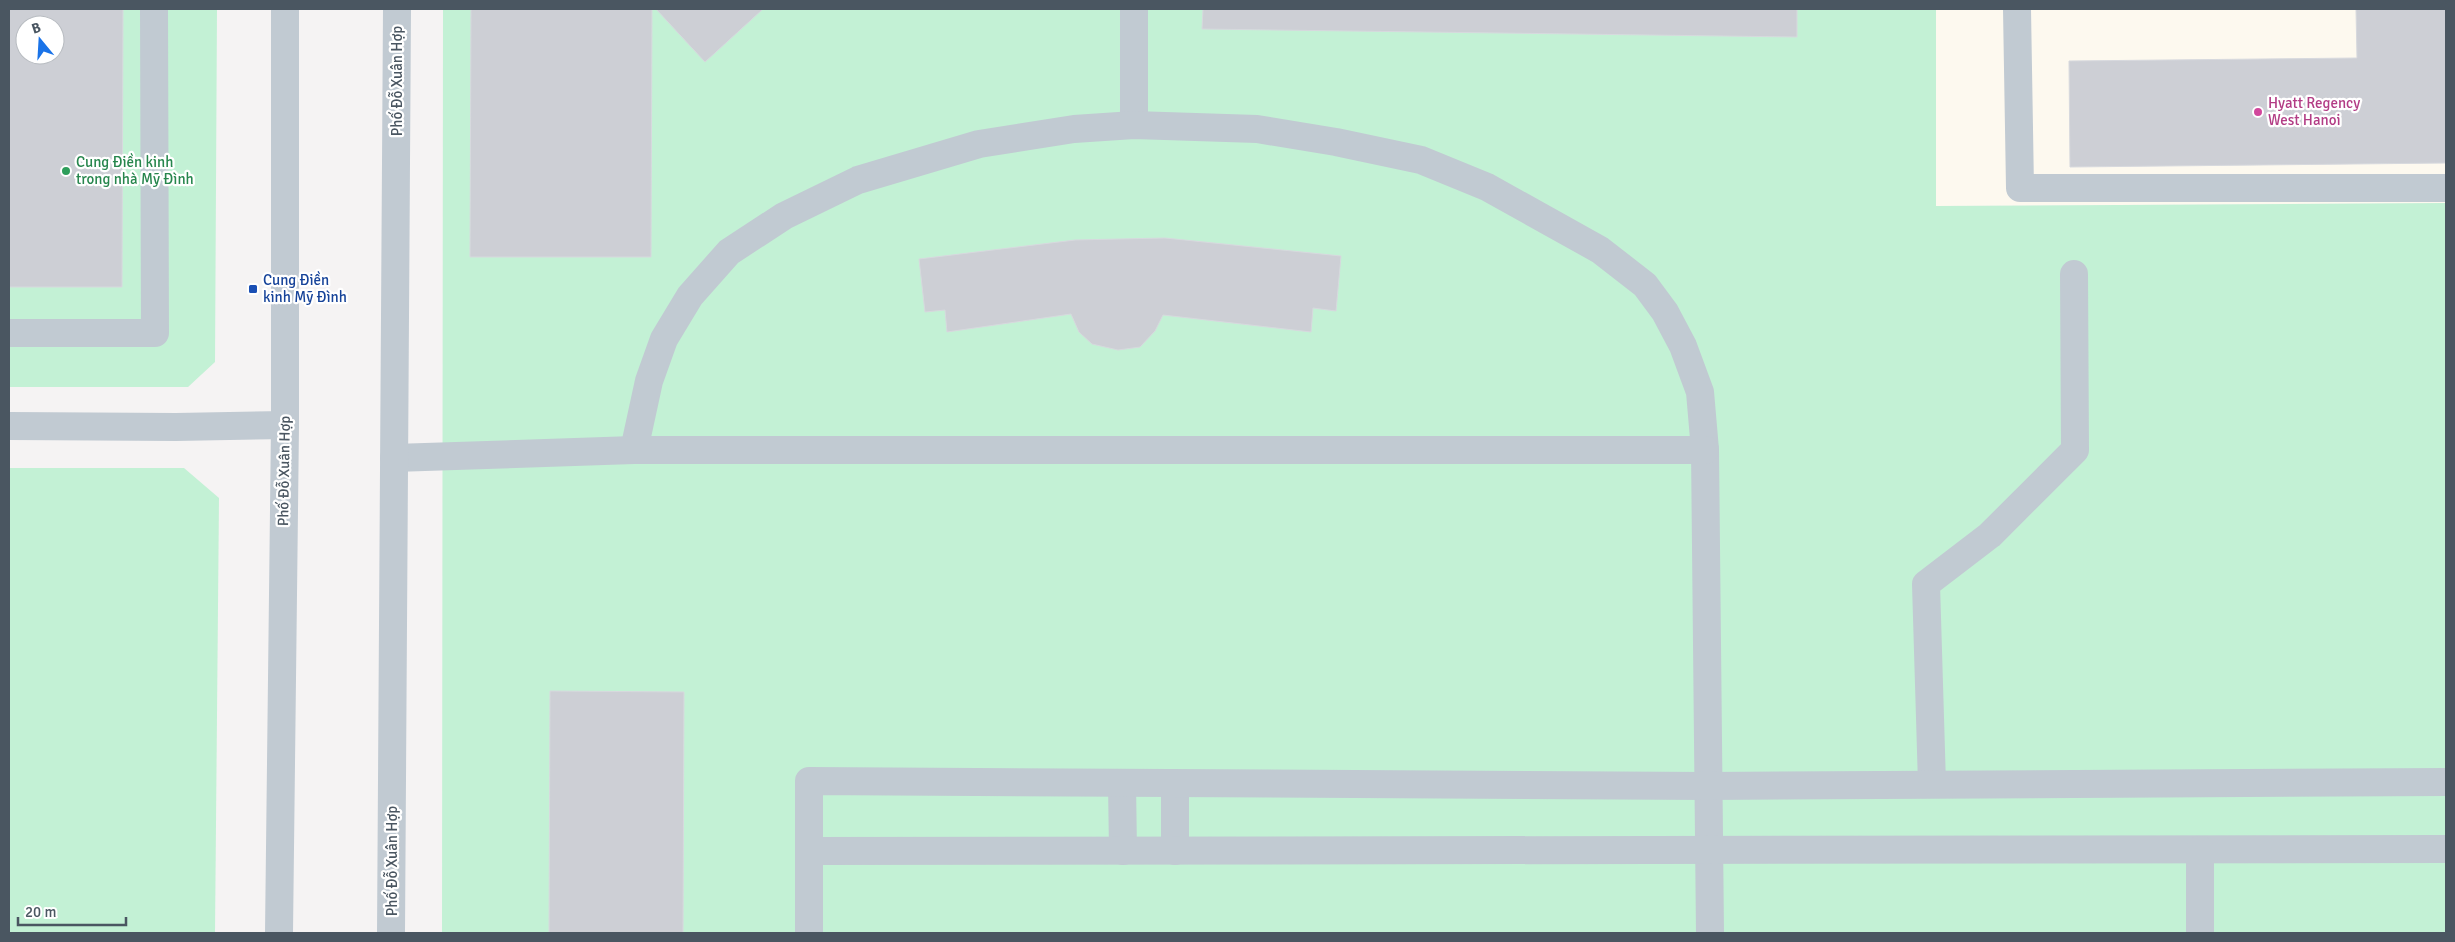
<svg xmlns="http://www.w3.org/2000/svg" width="2455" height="942" font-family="Signika,sans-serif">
  <rect width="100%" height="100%" fill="#f5f3f3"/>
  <polygon fill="#fdf9ef" points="1936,9 2446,9 2446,203 1936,206"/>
  <g fill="#c3f1d5" fill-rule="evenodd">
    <path d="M9,9H217L215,362L188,387H9ZM25,25H55V55H25Z"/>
    <polygon points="443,9 1936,9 1936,206 2446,203 2446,933 442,933"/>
    <polygon points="9,468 184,468 219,498 215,933 9,933"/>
  </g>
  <g fill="#cdcfd5" stroke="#d7d9de" fill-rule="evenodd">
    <path d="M9,9H123L122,287H9ZM25,25H55V55H25Z"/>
    <polygon points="471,9 652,9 651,257 470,257"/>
    <polygon points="656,9 763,9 705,62"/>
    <polygon points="1203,9 1797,9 1797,37 1202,29"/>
    <polygon points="2356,9 2446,9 2446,163 2070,167 2069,61 2357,58"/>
    <polygon points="1165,238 1341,256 1336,311 1313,308 1311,332 1163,315 1155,331 1140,347 1118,350 1092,344 1079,332 1071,314 947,332 945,310 925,312 919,259 1075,240"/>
    <polygon points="550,691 684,692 683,933 549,933"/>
  </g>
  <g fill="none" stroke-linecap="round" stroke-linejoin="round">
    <g stroke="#c1cad2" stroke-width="28">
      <polyline points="2017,9 2020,188 2446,188"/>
      <polyline points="1134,125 1134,9"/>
      <polyline points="9,333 155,333 154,9"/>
      <polyline points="9,426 176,427 285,425"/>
      <polyline points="634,450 649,381 664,339 690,296 729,252 784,216 858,180 979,144 1074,129 1134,125 1257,129 1336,142 1421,160 1487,187 1600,250 1645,285 1665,312 1683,346 1700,392 1705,450 1710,933"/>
      <polyline points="394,458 634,450 1705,450"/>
      <polyline points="1122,783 1123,851"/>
      <polyline points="1175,783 1175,851"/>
      <polyline points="1932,784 1926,584 1990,535 2075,450 2074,274"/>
      <polyline points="809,851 2446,849"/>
      <polyline points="279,933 285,425 285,9"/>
      <polyline points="391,933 397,9"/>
      <polyline points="809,933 809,781 1708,786 2446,782"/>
      <polyline points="2200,933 2200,850"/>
    </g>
  </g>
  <circle fill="#d1479c" stroke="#fff" stroke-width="2" cx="2258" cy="112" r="5"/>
  <circle fill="#2e9e5b" stroke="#fff" stroke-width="2" cx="66" cy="171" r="5"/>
  <rect fill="#1a4fb4" stroke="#fff" stroke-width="2" x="248" y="284" width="10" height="10" rx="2.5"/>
  <g text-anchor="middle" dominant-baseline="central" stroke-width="4.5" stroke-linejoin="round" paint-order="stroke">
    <g font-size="15" fill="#4a5661" stroke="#fff">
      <text transform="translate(397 81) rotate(-90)">Phố Đỗ Xuân Hợp</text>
      <text transform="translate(284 471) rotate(-89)">Phố Đỗ Xuân Hợp</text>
      <text transform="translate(392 861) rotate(-90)">Phố Đỗ Xuân Hợp</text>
    </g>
    <g font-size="15" fill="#b23c85" stroke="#fff" text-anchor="start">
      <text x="2268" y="103">Hyatt Regency<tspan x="2268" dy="17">West Hanoi</tspan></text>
    </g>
    <g font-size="15" fill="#27864d" stroke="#fff" text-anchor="start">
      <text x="76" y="162">Cung Điền kinh<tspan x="76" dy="17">trong nhà Mỹ Đình</tspan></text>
    </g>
    <g font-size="15" fill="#164399" stroke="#fff" text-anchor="start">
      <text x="263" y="280">Cung Điền<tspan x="263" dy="17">kinh Mỹ Đình</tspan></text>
    </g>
  </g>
  <rect width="2455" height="942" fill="none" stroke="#4a5661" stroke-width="20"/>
  <g transform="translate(40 40) rotate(342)"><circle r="24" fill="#ffffff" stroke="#b7bbc0"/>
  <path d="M0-4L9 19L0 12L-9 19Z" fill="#1a73e8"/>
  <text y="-8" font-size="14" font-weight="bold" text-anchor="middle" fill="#4a5661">B</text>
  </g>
  <path d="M18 917v8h108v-8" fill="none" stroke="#4a5661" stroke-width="2.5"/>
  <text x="25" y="917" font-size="15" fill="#4a5661" stroke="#ffffff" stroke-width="4" paint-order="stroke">20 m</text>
</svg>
